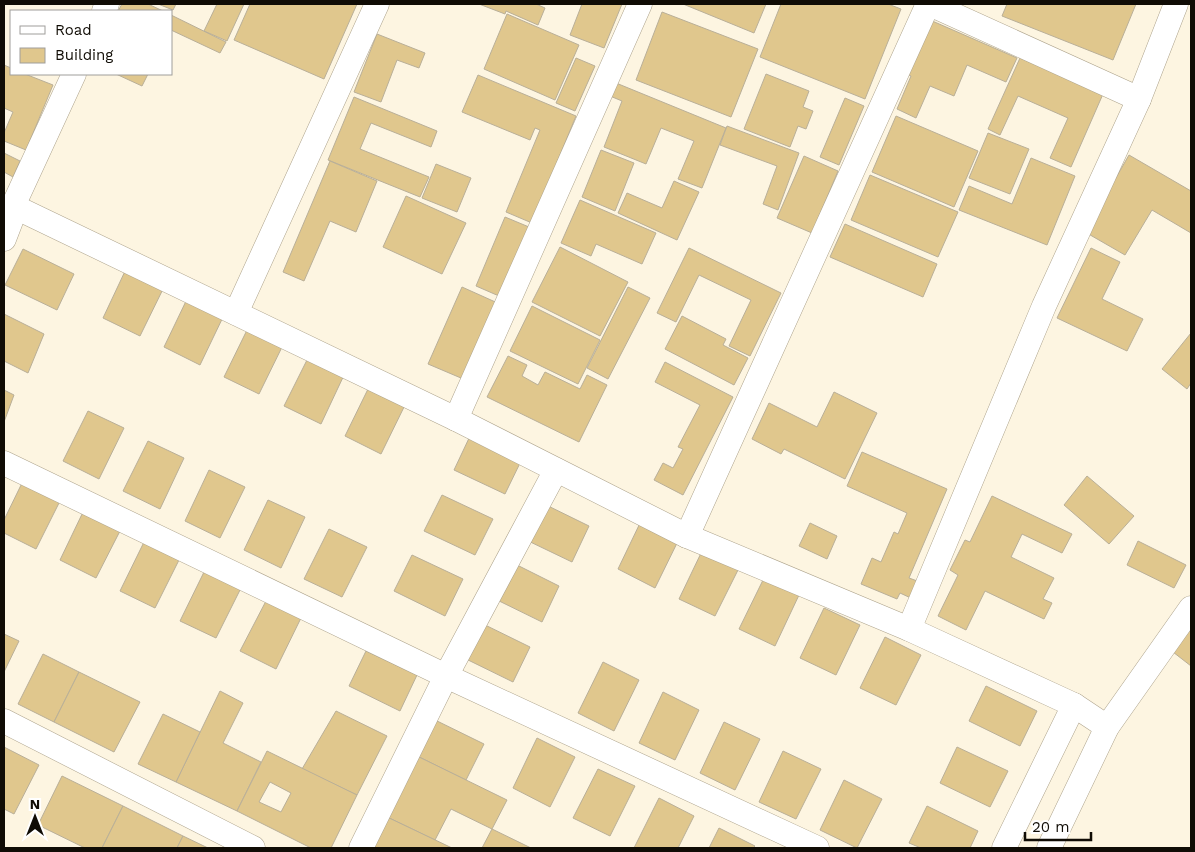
<svg xmlns="http://www.w3.org/2000/svg" width="1195" height="852" font-family="'Work Sans',sans-serif">
  <rect width="100%" height="100%" fill="#fdf5e1"/>
  <g fill="#e0c78d" stroke="#b9af98" fill-rule="evenodd">
    <polygon points="122,4 148,4 163,11 118,11"/>
    <polygon points="158,4 176,4 173,10"/>
    <polygon points="217,4 244,4 227,41 204,31"/>
    <polygon points="250,4 357,4 324,79 234,40"/>
    <polygon points="479,4 536,4 545,8 538,25 506,11 505,14"/>
    <polygon points="582,4 622,4 604,48 570,35"/>
    <polygon points="683,4 766,4 754,33"/>
    <polygon points="781,4 888,4 901,9 865,99 760,57"/>
    <polygon points="1007,4 1136,4 1113,60 1002,16"/>
    <polygon points="662,12 758,49 731,117 636,80"/>
    <polygon points="507,14 579,45 555,100 484,69"/>
    <polygon points="171,15 226,42 220,53 171,30"/>
    <polygon points="930,20 1017,58 1006,82 967,65 954,96 930,86 916,118 897,109 911,76 907,74"/>
    <polygon points="377,34 425,53 419,68 397,60 381,102 354,92"/>
    <polygon points="576,58 595,66 575,111 556,103"/>
    <polygon points="1020,58 1103,94 1071,167 1050,158 1068,118 1018,96 1000,135 988,129"/>
    <polygon points="4,65 11,68 11,74 25,74 53,85 26,150 4,141 4,133 13,112 4,108"/>
    <polygon points="116,74 148,74 142,86"/>
    <polygon points="766,74 809,91 803,107 813,111 806,129 798,126 790,147 744,129"/>
    <polygon points="478,75 576,116 532,223 506,212 540,130 535,128 530,140 462,112"/>
    <polygon points="616,83 726,128 702,188 678,179 694,141 661,128 646,164 604,147 622,101 610,96"/>
    <polygon points="354,97 437,131 431,147 371,123 360,149 429,177 420,197 328,160"/>
    <polygon points="845,98 864,106 839,165 820,157"/>
    <polygon points="896,116 978,151 954,207 872,172"/>
    <polygon points="727,126 799,153 778,210 763,204 777,166 720,145"/>
    <polygon points="988,133 1029,149 1010,194 969,178"/>
    <polygon points="601,150 634,163 615,211 582,197"/>
    <polygon points="4,153 20,161 13,177 4,172"/>
    <polygon points="1129,155 1191,191 1191,233 1152,210 1125,255 1085,232"/>
    <polygon points="804,156 838,171 812,233 777,218"/>
    <polygon points="1031,158 1075,176 1047,245 959,210 969,186 1012,204"/>
    <polygon points="330,161 377,181 356,232 330,221 304,281 283,272"/>
    <polygon points="436,164 471,178 457,212 422,198"/>
    <polygon points="870,175 958,212 938,257 851,220"/>
    <polygon points="674,181 699,192 677,240 618,213 627,193 662,208"/>
    <polygon points="406,196 466,223 442,274 383,247"/>
    <polygon points="580,200 656,233 642,264 596,244 591,256 561,243"/>
    <polygon points="505,217 529,227 499,296 476,286"/>
    <polygon points="845,224 937,264 923,297 830,257"/>
    <polygon points="560,247 628,282 600,336 532,302"/>
    <polygon points="689,248 781,293 750,356 729,346 751,300 699,275 676,322 657,313"/>
    <polygon points="1091,248 1120,262 1102,299 1143,319 1127,351 1057,318"/>
    <polygon points="23,249 74,274 57,310 5,285"/>
    <polygon points="127,267 165,285 140,336 103,318"/>
    <polygon points="462,287 502,305 468,381 428,364"/>
    <polygon points="628,287 650,298 608,379 587,368"/>
    <polygon points="188,297 224,315 200,365 164,347"/>
    <polygon points="532,306 600,340 578,384 510,351"/>
    <polygon points="4,314 44,334 28,373 4,361"/>
    <polygon points="682,316 726,339 723,345 748,358 734,385 665,349"/>
    <polygon points="249,326 284,343 259,394 224,377"/>
    <polygon points="1191,333 1191,383 1187,389 1162,369"/>
    <polygon points="309,356 345,373 321,424 284,406"/>
    <polygon points="508,356 527,365 522,376 538,385 545,372 580,389 587,375 607,385 579,442 487,397"/>
    <polygon points="665,362 733,397 683,495 654,480 663,463 673,468 683,449 678,447 700,405 655,382"/>
    <polygon points="370,385 406,403 381,454 345,436"/>
    <polygon points="4,390 14,395 4,422"/>
    <polygon points="834,392 877,413 845,479 784,449 781,454 752,439 769,403 817,427"/>
    <polygon points="88,411 124,428 99,479 63,461"/>
    <polygon points="471,434 522,459 505,494 454,470"/>
    <polygon points="148,441 184,458 160,509 123,491"/>
    <polygon points="862,452 947,489 909,578 920,582 913,599 900,593 897,599 861,584 872,558 881,562 894,532 898,534 907,513 847,486"/>
    <polygon points="209,470 245,487 220,538 185,521"/>
    <polygon points="1087,476 1134,516 1109,544 1064,505"/>
    <polygon points="23,481 61,499 36,549 4,533 4,520"/>
    <polygon points="442,495 493,519 475,555 424,531"/>
    <polygon points="992,496 1072,534 1062,553 1022,534 1011,557 1054,578 1043,599 1052,603 1044,619 985,591 966,630 938,616 958,575 950,570 965,540 970,542"/>
    <polygon points="268,500 305,517 281,568 244,550"/>
    <polygon points="538,501 589,526 572,562 520,537"/>
    <polygon points="84,510 121,529 96,578 60,560"/>
    <polygon points="642,519 680,537 655,588 618,569"/>
    <polygon points="810,523 837,536 827,559 799,546"/>
    <polygon points="329,529 367,547 342,597 304,579"/>
    <polygon points="145,540 180,558 155,608 120,591"/>
    <polygon points="1138,541 1186,565 1174,588 1127,565"/>
    <polygon points="703,549 740,566 715,616 679,599"/>
    <polygon points="412,555 463,579 445,616 394,591"/>
    <polygon points="509,561 559,586 542,622 491,597"/>
    <polygon points="205,570 241,588 216,638 180,621"/>
    <polygon points="764,578 799,595 775,646 739,629"/>
    <polygon points="266,601 301,618 276,669 240,651"/>
    <polygon points="824,608 860,625 836,675 800,658"/>
    <polygon points="479,622 530,647 513,682 462,657"/>
    <polygon points="1191,629 1191,666 1173,652"/>
    <polygon points="4,634 19,641 4,672"/>
    <polygon points="885,637 921,655 896,705 860,688"/>
    <polygon points="366,651 417,675 400,711 349,686"/>
    <polygon points="43,654 79,672 54,722 18,704"/>
    <polygon points="603,662 639,680 614,731 578,713"/>
    <polygon points="79,672 140,702 114,752 54,722"/>
    <polygon points="986,686 1037,711 1020,746 969,721"/>
    <polygon points="220,691 243,703 223,743 261,762 237,811 176,782"/>
    <polygon points="663,692 699,710 675,760 639,743"/>
    <polygon points="336,711 387,736 357,795 302,769"/>
    <polygon points="163,714 200,732 176,782 138,764"/>
    <polygon points="433,719 484,744 466,780 415,755"/>
    <polygon points="724,722 760,739 735,790 700,773"/>
    <polygon points="537,738 575,757 550,807 513,788"/>
    <polygon points="4,747 39,765 14,814 4,809"/>
    <polygon points="957,747 1008,771 990,807 940,783"/>
    <path d="M267,751L357,795L331,848H311L237,811ZM270,782L291,793L281,812L259,802Z"/>
    <polygon points="783,751 821,769 796,819 759,802"/>
    <polygon points="415,755 507,800 492,829 451,809 435,840 385,816"/>
    <polygon points="598,769 635,786 610,836 573,818"/>
    <polygon points="62,776 123,806 102,848 85,848 38,825"/>
    <polygon points="844,780 882,799 857,848 820,830"/>
    <polygon points="659,798 694,816 678,848 634,848"/>
    <polygon points="123,806 183,836 177,848 102,848"/>
    <polygon points="927,806 978,831 970,848 921,848 909,843"/>
    <polygon points="385,816 452,848 369,848"/>
    <polygon points="719,828 755,846 753,848 709,848"/>
    <polygon points="492,829 531,848 482,848"/>
    <polygon points="183,836 208,848 177,848"/>
  </g>
  <g fill="none" stroke-linecap="round" stroke-linejoin="round">
    <g stroke="#aea48d" stroke-width="25">
      <g id="street">
        <polyline points="930,4 1139,99"/>
        <polyline points="104,11 107,4"/>
        <polyline points="13,206 456,419 687,536 909,629 1074,705 1107,727"/>
        <polyline points="4,239 14,213 13,206 74,74"/>
        <polyline points="236,313 377,4"/>
        <polyline points="456,419 640,4"/>
        <polyline points="4,463 446,676 817,848"/>
        <polyline points="687,536 928,4"/>
        <polyline points="909,629 1044,306 1139,99 1176,4"/>
        <polyline points="4,721 253,848"/>
        <polyline points="361,848 446,676 556,470"/>
        <polyline points="1004,848 1074,705"/>
        <polyline points="1049,848 1107,727 1191,608"/>
      </g>
    </g>
    <use href="#street" stroke="#fff" stroke-width="24"/>
  </g>
  <rect width="1195" height="852" fill="none" stroke="#100c05" stroke-width="10"/>
  <rect x="10" y="10" width="162" height="65" fill="#ffffff" stroke="#9f9e9b"/>
  <rect x="20" y="26" width="25" height="8" fill="#ffffff" stroke="#9f9e9b"/>
  <text x="55" y="35" font-size="15" fill="#100c05">Road</text>
  <rect x="20" y="48" width="25" height="15" fill="#e0c78d" stroke="#9f9e9b"/>
  <text x="55" y="60" font-size="15" fill="#100c05">Building</text>
  <g transform="translate(35 817)" stroke="#ffffff" stroke-width="4" paint-order="stroke">
  <path d="M0-4L9 19L0 12L-9 19Z" fill="#100c05"/>
  <text y="-8" font-size="14" font-weight="bold" text-anchor="middle" fill="#100c05">N</text>
  </g>
  <path d="M1025 832v8h66v-8" fill="none" stroke="#100c05" stroke-width="2.5"/>
  <text x="1032" y="832" font-size="15" fill="#100c05" stroke="#ffffff" stroke-width="4" paint-order="stroke">20 m</text>
</svg>
